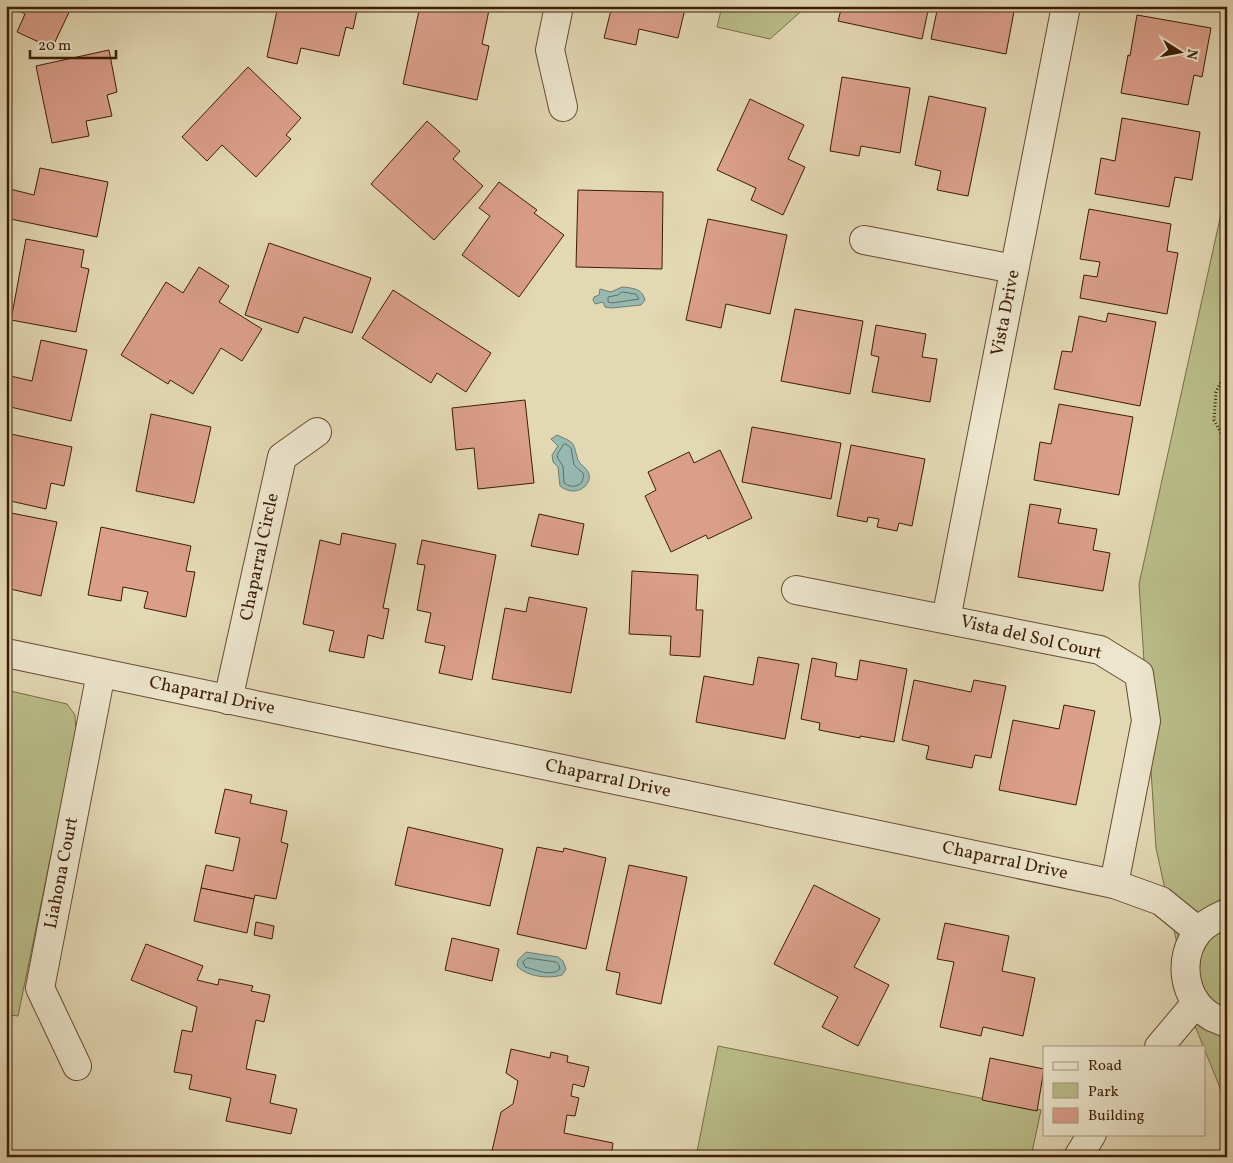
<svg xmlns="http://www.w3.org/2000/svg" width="1233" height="1163" font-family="Vollkorn,serif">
  <rect width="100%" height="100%" fill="#e3d8b4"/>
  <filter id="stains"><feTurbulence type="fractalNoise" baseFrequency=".004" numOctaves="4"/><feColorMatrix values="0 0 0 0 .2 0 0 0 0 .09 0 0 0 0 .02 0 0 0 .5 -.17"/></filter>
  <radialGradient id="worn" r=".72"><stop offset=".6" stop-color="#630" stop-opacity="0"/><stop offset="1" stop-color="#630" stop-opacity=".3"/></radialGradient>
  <g fill="#b9bd89" stroke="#7a6d47">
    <polygon points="722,6 807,6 770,39 717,27"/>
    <polygon points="1227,187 1227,1105 1195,1026 1156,848 1139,584"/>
    <polygon points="6,690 67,704 75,715 76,733 18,1016 10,1015 6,1034"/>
    <polygon points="718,1046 1041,1110 1031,1157 696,1157"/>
  </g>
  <g fill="#96b9b2" stroke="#727b6d">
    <path d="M622,287C632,288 642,288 645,300L641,305L611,308L605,307L603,302L595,304L593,300L594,297L599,295L600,289L611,292Z"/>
    <path d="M557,435C577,444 572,441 578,460C580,465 586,467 588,472C593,481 583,491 574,491C568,491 564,489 560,486L558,467L553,462L552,455L558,446L551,439Z"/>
    <path d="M526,952L558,957L563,961L566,969L562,975C549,979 527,977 517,966L518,960Z"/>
  </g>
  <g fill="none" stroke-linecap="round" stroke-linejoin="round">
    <g stroke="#696b5c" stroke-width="1">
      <polygon points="622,292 636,294 639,299 612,303 608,302 608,297 618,295"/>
      <path d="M566,444L571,448L574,465L584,474L582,482C577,487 571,488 564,483L563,466L558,459L557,455L563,445Z"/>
      <path d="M528,958L556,962L559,965L560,969C551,977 537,970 525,967L523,962Z"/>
    </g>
  </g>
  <g fill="#da9e8a" stroke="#3c1d05">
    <polygon points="9,6 72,6 52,48 17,32 25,14"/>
    <polygon points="278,6 358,6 353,29 346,27 339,56 301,48 297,64 267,57"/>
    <polygon points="420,6 471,6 489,10 482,44 489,46 477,100 403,84"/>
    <polygon points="612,6 691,6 690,10 685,9 678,38 639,29 636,45 604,38"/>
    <polygon points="842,6 929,6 922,39 838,21"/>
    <polygon points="938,6 1015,6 1006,54 931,39"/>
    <polygon points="1137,15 1211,28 1202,77 1194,75 1188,105 1121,93 1128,55 1130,56"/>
    <polygon points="109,50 117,92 107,95 112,116 86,121 89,136 52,143 36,66"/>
    <polygon points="248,67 301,118 286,135 291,139 256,177 222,145 207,161 182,137"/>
    <polygon points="842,77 910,88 900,153 861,146 859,156 830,151"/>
    <polygon points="929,96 986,108 968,196 937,190 941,171 915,165"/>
    <polygon points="750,99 804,125 788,159 805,167 783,215 751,200 756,188 717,170"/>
    <polygon points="1122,118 1200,132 1192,180 1175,177 1169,207 1095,194 1101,158 1115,161"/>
    <polygon points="427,121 460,151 453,159 483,186 434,240 371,184"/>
    <polygon points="40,168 108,182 97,237 6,218 6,206 10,189 34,195"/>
    <polygon points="499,182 537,210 534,213 564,235 519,297 462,255 490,216 479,208"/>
    <polygon points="578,190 663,192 662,269 576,267"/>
    <polygon points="1089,209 1171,224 1167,251 1178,253 1167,314 1080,298 1084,275 1097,277 1100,262 1080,259"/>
    <polygon points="708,219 787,235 770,314 726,304 721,328 686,320"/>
    <polygon points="26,239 84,250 81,267 89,269 76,332 11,320"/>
    <polygon points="269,243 371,278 352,333 304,317 298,333 245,315"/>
    <polygon points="199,267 229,286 219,302 262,329 242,361 221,348 193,394 170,380 168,384 121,355 166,282 183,293"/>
    <polygon points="393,290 491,353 466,392 437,373 431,383 362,338"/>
    <polygon points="795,309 863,321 850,394 781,381"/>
    <polygon points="1108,313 1156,322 1140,406 1054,389 1062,351 1072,352 1079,316 1106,322"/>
    <polygon points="876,325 926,334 922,357 937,359 930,402 872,392 879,357 871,355"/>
    <polygon points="41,340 87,350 71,421 6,406 6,375 32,381"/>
    <polygon points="525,400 534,483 478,489 474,448 456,450 452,408"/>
    <polygon points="1059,404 1133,417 1119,495 1034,480 1040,442 1051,444"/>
    <polygon points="151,414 211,427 194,503 136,491"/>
    <polygon points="752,427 841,443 831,499 742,482"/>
    <polygon points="6,433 72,447 64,486 51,483 46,509 6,500"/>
    <polygon points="851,445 925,459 912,526 899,523 897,531 877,527 879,519 868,517 867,522 837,516"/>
    <polygon points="720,450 752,518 708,539 706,535 671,552 645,496 656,490 648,472 689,452 694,463"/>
    <polygon points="1030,504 1061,509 1058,523 1097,529 1093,550 1110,553 1103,591 1018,577"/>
    <polygon points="6,512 57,522 41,596 6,588"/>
    <polygon points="539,514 584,524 578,555 531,546"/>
    <polygon points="101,527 191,546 186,571 195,572 186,617 144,608 148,592 123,587 121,601 88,595"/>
    <polygon points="342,533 396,544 383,608 389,609 383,639 368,635 364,658 329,651 334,631 303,624 320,540 340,545"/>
    <polygon points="422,540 496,555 472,680 439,673 445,646 425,642 431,613 417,610 425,565 417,564"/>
    <polygon points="632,571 698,575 696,610 703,610 700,657 670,655 671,636 629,634"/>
    <polygon points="529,597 587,608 571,693 492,679 505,608 526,612"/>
    <polygon points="758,657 799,664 785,739 696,722 704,676 753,685"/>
    <polygon points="812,658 837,663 835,676 857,680 860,660 907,669 894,742 860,736 860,738 819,730 820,723 801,719"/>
    <polygon points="914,680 971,692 974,680 1006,686 991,758 975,755 972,768 926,759 929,746 902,740"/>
    <polygon points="1064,705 1095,711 1076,805 999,790 1013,720 1059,729"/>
    <polygon points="225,789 252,795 250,803 287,811 281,842 288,844 276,899 255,895 254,899 201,888 206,865 233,871 240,838 215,833"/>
    <polygon points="408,827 503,849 490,906 395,885"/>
    <polygon points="537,847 563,852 564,848 606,858 586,949 517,934"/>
    <polygon points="629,865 687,877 661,1004 616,994 620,973 606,970"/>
    <polygon points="814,885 880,919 854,967 889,985 858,1046 822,1027 838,997 774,964"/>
    <polygon points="201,888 254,899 247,933 194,921"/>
    <polygon points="256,922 274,926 272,939 254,935"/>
    <polygon points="945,923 1009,936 1002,971 1035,978 1023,1036 983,1027 981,1036 940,1027 954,962 937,959"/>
    <polygon points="452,938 499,949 492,981 445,970"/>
    <polygon points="146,944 203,966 197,980 218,985 219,979 253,986 251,991 270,995 264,1022 256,1020 246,1069 276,1075 270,1103 297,1109 291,1134 226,1121 231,1098 189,1089 192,1075 174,1072 182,1030 192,1032 197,1007 131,980"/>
    <polygon points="511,1049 550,1058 551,1052 568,1056 567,1062 589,1067 584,1087 573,1084 571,1096 579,1098 575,1116 567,1115 564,1133 613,1143 611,1157 517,1157 492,1151 501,1112 513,1104 518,1081 506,1073"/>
    <polygon points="990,1058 1044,1069 1037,1111 982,1100"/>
  </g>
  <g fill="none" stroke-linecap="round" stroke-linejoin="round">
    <g stroke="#664c31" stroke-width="30">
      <g id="minor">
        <polyline points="559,6 550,50 563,107"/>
        <polyline points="864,240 1014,269"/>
        <polyline points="796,590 1100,650 1139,674 1146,721 1114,884"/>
        <polyline points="946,619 1066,6"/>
        <polyline points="6,653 1114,884 1161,901 1198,931"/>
        <polyline points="228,700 282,457 317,432"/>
        <path d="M1227,913C1216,918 1205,923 1198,932C1177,958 1183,1000 1212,1017C1217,1019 1222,1021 1227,1023"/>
        <polyline points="1159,1047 1196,1003"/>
        <polyline points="77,1066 40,988 101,673"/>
        <polyline points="1078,1157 1092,1134"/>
      </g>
    </g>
    <polyline stroke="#3c1d05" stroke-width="3" stroke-dasharray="1 2.5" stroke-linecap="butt" points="1227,370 1216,392 1214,420 1227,444"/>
    <use href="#minor" stroke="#ede6ce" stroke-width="28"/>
  </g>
  <g text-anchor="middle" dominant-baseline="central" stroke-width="5" stroke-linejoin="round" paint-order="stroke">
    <g font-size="18" fill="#3c1d05" stroke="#ede6ce">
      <text transform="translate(1006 313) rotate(-79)">Vista Drive</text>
      <text transform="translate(260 557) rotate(-78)">Chaparral Circle</text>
      <text transform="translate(1031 638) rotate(13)">Vista del Sol Court</text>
      <text transform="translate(212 696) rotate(12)">Chaparral Drive</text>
      <text transform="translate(608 779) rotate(12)">Chaparral Drive</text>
      <text transform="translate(1005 861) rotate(12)">Chaparral Drive</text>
      <text transform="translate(62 873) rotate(-79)">Liahona Court</text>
    </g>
  </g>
  <rect width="1233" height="1163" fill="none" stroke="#e3d8b4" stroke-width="25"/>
  <rect x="8" y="8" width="1218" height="1148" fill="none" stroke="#3c1d05" stroke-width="2.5"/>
  <rect x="12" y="12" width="1208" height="1138" fill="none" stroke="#3c1d05"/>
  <rect x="1043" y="1046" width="162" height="90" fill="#ede6ce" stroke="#a6967e"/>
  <rect x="1053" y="1062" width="25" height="8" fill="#ede6ce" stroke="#a6967e"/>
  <text x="1088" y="1070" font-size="15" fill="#3c1d05">Road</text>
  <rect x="1053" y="1083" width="25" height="15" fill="#b9bd89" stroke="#a6967e"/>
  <text x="1088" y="1096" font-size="15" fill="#3c1d05">Park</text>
  <rect x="1053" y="1108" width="25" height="15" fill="#da9e8a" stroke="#a6967e"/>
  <text x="1088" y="1120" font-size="15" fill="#3c1d05">Building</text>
  <g transform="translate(1180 52) rotate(101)" stroke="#ede6ce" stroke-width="4" paint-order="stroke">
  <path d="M0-4L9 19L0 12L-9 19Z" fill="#3c1d05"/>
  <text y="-8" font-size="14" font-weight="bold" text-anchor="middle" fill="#3c1d05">N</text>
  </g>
  <path d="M30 50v8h86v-8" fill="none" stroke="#3c1d05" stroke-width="2.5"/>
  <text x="38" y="50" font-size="15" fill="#3c1d05" stroke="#ede6ce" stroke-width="4" paint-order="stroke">20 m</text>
  <rect width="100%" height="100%" filter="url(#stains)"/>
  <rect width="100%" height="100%" fill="url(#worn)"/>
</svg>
